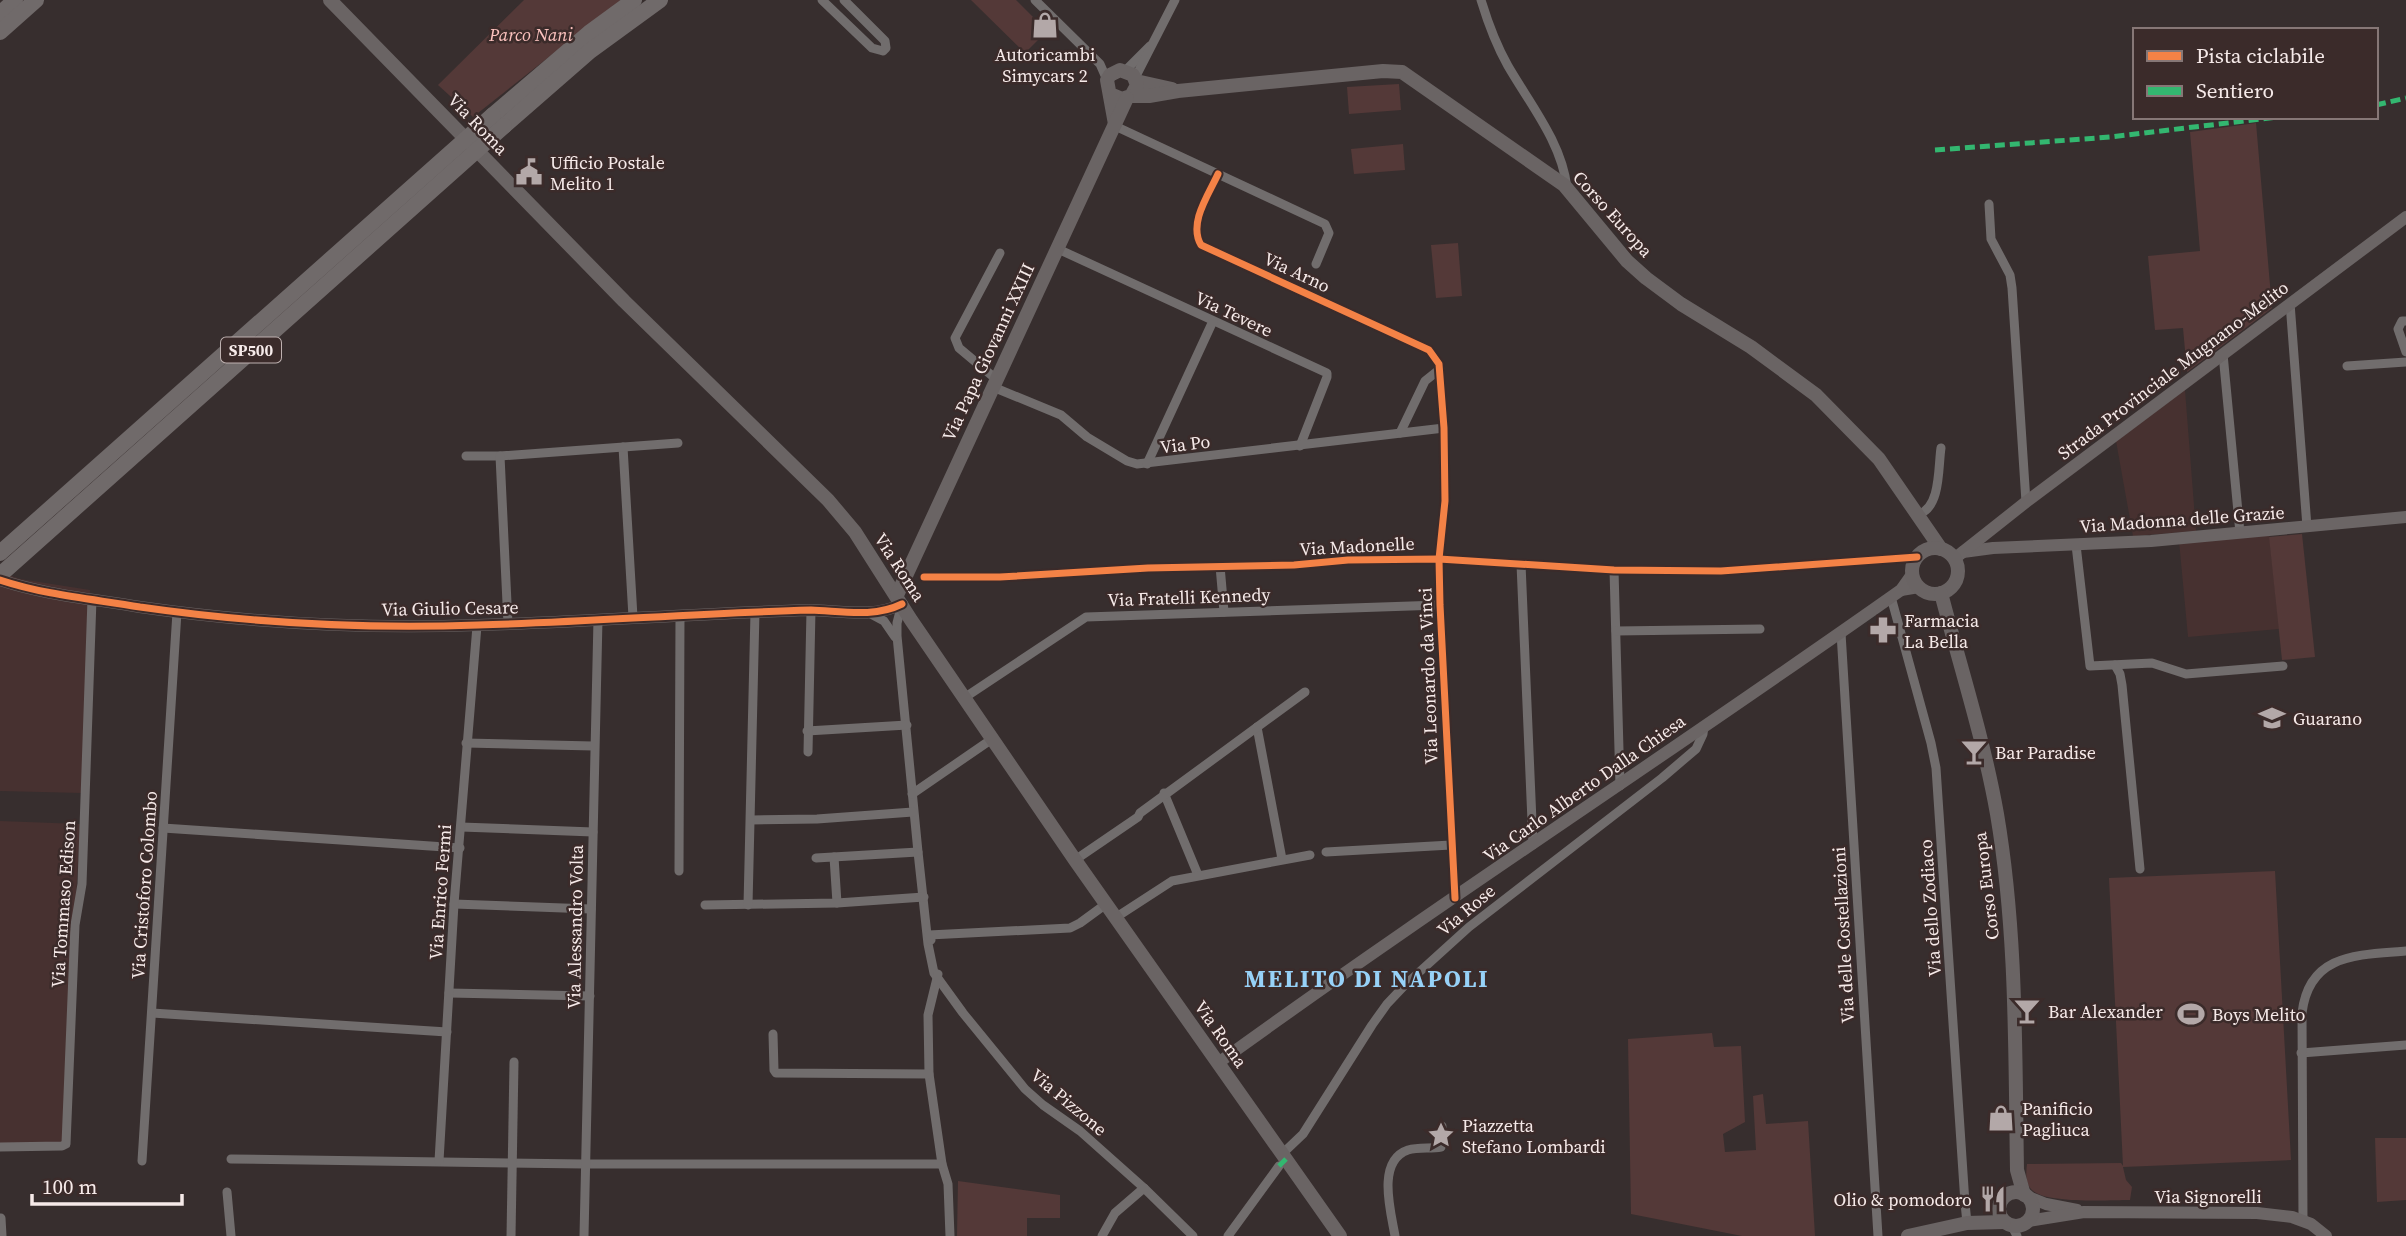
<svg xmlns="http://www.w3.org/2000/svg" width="2406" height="1236" font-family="'Source Serif 4',serif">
  <rect width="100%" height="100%" fill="#372e2e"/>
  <g fill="#473130">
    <polygon points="2185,390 2196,531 2133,536 2116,441"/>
    <polygon points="2269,534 2279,629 2188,637 2179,541"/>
    <polygon points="0,572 20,579 90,590 82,793 0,791"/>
    <polygon points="0,821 80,824 63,1142 60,1143 0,1143"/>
  </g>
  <g fill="#543938">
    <polygon points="524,0 621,0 473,117 438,85"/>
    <polygon points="971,0 1016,0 1047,31 1025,53"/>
    <polygon points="1399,84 1401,110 1349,114 1347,87"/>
    <polygon points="2256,123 2272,308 2187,372 2183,328 2155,330 2148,256 2200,251 2190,132"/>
    <polygon points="1403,144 1405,170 1354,174 1351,149"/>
    <polygon points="1458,243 1462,296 1436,298 1431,245"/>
    <polygon points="2302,534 2315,657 2282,660 2269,537"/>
    <path d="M2275,871L2291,1160L2123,1167L2126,1180L2132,1187L2130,1200C2109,1200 2046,1204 2032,1190C2025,1183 2026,1173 2027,1164L2121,1163L2123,1166L2109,878Z"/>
    <polygon points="1712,1033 1714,1047 1741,1046 1745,1122 1723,1134 1725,1152 1756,1150 1753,1096 1763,1094 1766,1124 1808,1121 1815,1236 1742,1236 1631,1214 1628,1039"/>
    <polygon points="2375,1138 2406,1138 2406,1200 2377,1202"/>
    <polygon points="958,1181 1060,1195 1060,1218 1027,1218 1027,1236 957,1236"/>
  </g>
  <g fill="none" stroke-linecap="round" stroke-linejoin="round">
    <g stroke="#716d6d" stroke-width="9">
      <polyline points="822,0 872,48 883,51 886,48 885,41 844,0"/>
      <polyline points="1035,0 1100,64 1107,80"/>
      <path d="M1481,0C1488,23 1496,45 1508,66C1530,104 1562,143 1567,188"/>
      <polyline points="1126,70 1150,46"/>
      <polyline points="1135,78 1175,0"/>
      <polyline points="1115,126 1325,224 1329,233 1316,264"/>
      <path d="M1218,174C1209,194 1188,223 1201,245L1429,350L1439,364L1444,428L1445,501L1439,559L1440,605L1455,898"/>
      <polyline points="1989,204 1991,239 2010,275 2012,288 2026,502"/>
      <polyline points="1058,249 1327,373 1327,377 1300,446"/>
      <polyline points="2290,303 2307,527"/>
      <polyline points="2406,321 2402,321 2398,329 2406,352"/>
      <polyline points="2223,354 2240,533"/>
      <polyline points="2347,366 2406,362"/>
      <polyline points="996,379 959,348 955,338 1000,253"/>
      <polyline points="993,387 1061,415 1087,437 1127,461 1137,464 1444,428"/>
      <polyline points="1400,433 1425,381 1440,369"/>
      <polyline points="623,447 633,617"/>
      <polyline points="466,456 500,456 678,443"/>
      <polyline points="500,456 508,624"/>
      <polyline points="1147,464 1213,321"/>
      <path d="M1919,514C1941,507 1938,467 1941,448"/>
      <polyline points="2076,545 2090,666 2152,663 2186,674 2283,666"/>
      <polyline points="1521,564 1533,845"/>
      <polyline points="1220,566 1224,612"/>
      <polyline points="1614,570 1620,786"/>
      <polyline points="924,577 1000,577 1148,568 1294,565 1348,560 1439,559 1614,570 1721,571 1917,557"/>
      <polyline points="1891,597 1931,743 1936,768 1965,1203 1967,1223 1969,1223"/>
      <polyline points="902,604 897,623 897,636 918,852 928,944 934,973 963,1013 1025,1089 1043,1105 1080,1131 1144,1188 1193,1236"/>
      <polyline points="871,614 884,621 895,637"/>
      <polyline points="1616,631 1760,629"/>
      <polyline points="1841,633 1878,1236"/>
      <polyline points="2115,665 2120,674 2122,685 2140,869"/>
      <polyline points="964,698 1086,617 1440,605"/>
      <polyline points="1257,727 1282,859"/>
      <polyline points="807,731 907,725"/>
      <polyline points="466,743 593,746"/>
      <polyline points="808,752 811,610"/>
      <polyline points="1164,793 1198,875"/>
      <polyline points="912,794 992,739"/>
      <polyline points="751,820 817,819 913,812"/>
      <polyline points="461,827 593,832"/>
      <polyline points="163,828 460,848"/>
      <polyline points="1326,852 1451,845"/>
      <polyline points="834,857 837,903"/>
      <polyline points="816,858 918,852"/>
      <polyline points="1075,860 1138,817 1140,813 1305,692"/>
      <polyline points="679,871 680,615"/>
      <polyline points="454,904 591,909"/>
      <polyline points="705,905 837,903 924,897"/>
      <polyline points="748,905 755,612"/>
      <polyline points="1115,918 1172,881 1310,855"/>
      <polyline points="931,940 929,935 1070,928 1080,923 1106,904"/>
      <polyline points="938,974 928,1015 929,1074 942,1164 948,1184 950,1236"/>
      <polyline points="449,993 590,996"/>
      <polyline points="152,1013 447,1032"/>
      <polyline points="773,1034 774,1070 776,1073 929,1074"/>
      <polyline points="2301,1053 2406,1045"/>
      <polyline points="0,1147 62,1146 66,1144 75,925 82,884 92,599"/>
      <polyline points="1282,1154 1303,1134 1372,1025 1387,1004 1405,985 1469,927 1662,778 1696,749 1703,734 1704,726"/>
      <polyline points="231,1159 584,1164 942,1164"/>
      <polyline points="142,1161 177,612"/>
      <polyline points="439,1161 454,904 477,626"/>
      <polyline points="227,1192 231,1236"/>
      <polyline points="1,1218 2,1236"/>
      <path d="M2303,1221L2302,1013C2309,953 2358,955 2406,951"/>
      <polyline points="2012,1226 2017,1236"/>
      <polyline points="511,1236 514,1062"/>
      <polyline points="584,1236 598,619"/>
      <polyline points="1102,1236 1115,1213 1144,1188"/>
      <polyline points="1228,1236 1279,1166"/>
      <path d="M1395,1236C1391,1212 1376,1161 1408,1150C1419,1147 1431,1149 1441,1147L1442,1126"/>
    </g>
    <g stroke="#6b6565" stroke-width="12">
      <polyline points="1963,552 1993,548 2151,541 2406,517"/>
      <polyline points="1954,559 2026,502 2406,217"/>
      <path d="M0,580C45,595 93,599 140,607C251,623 365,629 478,625C589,622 699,613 811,610C841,611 874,618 902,604"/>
      <polyline points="1901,590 1919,587"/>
      <path d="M1218,1063C1442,901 1675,750 1901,590L1913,573"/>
      <polyline points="2028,1197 2046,1204 2077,1210"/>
      <polyline points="2028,1221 2084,1212 2257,1213 2292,1217 2311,1224 2326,1236"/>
    </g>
    <g stroke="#6a6464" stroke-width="14">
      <polyline points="330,0 624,301 828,500 855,532 911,620 1075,860 1340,1236"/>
      <polyline points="1136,81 1172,89"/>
      <polyline points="1110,94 1122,99 1131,96 1137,85 1133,75 1120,70 1110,75 1107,80 1115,124"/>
      <polyline points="1131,96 1149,96 1178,91 1383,71 1402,72 1564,185 1627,261 1646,278 1681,304 1751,347 1816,395 1879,459 1941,549"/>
      <circle cx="1935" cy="571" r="23"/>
      <path d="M1941,593C1960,666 1984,740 1997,814C2017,932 2015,1051 2017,1170L2024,1195"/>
      <polyline points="897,595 1127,98"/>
      <circle cx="2016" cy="1209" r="17"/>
      <polyline points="1908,1236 1967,1223 2004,1222"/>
    </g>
    <g stroke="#706a6a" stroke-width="16">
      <polyline points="0,14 15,0"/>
      <polyline points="0,32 36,0"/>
      <polyline points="493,115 589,33 634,0"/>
      <polyline points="504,126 590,51 660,0"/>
    </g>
    <g stroke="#706a6a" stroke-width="16">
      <polyline points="0,553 493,115"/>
      <polyline points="0,575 504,126"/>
    </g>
    <g stroke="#33b770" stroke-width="5" stroke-dasharray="10 5" stroke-linecap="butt">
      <polyline points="2376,105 2406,98"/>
      <polyline points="1935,150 2110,137 2278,117"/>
      <polyline points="1279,1166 1286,1159"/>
    </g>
    <g stroke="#3b2b2a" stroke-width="11">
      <g id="cycleway">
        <path d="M1218,174C1209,194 1188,223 1201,245L1429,350L1439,364L1444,428L1445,501L1439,559L1440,605L1455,898"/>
        <polyline points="924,577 1000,577 1148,568 1294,565 1348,560 1439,559 1614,570 1721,571 1917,557"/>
        <path d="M0,580C45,595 93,599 140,607C251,623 365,629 478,625C589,622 699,613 811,610C841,611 874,618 902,604"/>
      </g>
    </g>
    <use href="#cycleway" stroke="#f48246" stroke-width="7"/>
  </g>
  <defs>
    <g id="shop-bare" transform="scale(2.1)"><path d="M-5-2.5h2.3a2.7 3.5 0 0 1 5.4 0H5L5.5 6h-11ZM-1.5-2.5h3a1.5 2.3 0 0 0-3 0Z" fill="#b3a8a8" stroke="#3b2b2a" stroke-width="2.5" paint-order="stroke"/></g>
    <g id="civic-bare" transform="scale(2.1)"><path d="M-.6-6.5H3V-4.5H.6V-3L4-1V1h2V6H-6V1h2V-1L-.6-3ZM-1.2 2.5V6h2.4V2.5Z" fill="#b3a8a8" stroke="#3b2b2a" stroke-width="2.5" paint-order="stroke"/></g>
    <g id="pharmacy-bare" transform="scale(2.1)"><path d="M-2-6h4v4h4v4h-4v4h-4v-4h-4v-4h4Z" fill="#b3a8a8" stroke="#3b2b2a" stroke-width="2.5" paint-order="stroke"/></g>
    <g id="school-bare" transform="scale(2.1)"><path d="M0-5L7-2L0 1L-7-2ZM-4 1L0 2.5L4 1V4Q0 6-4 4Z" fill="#b3a8a8" stroke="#3b2b2a" stroke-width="2.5" paint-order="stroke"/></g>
    <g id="bar-bare" transform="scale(2.1)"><path d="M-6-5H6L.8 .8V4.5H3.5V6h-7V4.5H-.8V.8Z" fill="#b3a8a8" stroke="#3b2b2a" stroke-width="2.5" paint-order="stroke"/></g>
    <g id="stadium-bare" transform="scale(2.1)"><path d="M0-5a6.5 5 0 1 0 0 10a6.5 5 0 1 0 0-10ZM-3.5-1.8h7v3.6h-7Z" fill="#b3a8a8" stroke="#3b2b2a" stroke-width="2.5" paint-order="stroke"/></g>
    <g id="sight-bare" transform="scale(2.1)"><path d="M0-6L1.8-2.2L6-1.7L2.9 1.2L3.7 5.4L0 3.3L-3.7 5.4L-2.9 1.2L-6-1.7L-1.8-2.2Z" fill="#b3a8a8" stroke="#3b2b2a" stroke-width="2.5" paint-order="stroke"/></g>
    <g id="restaurant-bare" transform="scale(2.1)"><path d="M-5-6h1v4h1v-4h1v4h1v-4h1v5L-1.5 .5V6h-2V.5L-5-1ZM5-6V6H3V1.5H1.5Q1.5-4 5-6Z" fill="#b3a8a8" stroke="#3b2b2a" stroke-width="2.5" paint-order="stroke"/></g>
  </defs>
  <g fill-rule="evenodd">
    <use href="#shop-bare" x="1045" y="25"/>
    <use href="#civic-bare" x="529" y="172"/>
    <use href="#pharmacy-bare" x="1883" y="630"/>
    <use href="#school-bare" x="2272" y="718"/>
    <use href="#bar-bare" x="1974" y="752"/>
    <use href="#bar-bare" x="2027" y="1011"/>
    <use href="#stadium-bare" x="2191" y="1014"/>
    <use href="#shop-bare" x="2001" y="1118"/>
    <use href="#sight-bare" x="1441" y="1135"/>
    <use href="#restaurant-bare" x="1993" y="1199"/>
  </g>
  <g text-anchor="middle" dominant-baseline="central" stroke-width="5" stroke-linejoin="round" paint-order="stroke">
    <rect fill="#3b2b2a" stroke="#beb1b0" stroke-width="2" x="221" y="337.5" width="60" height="25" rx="5"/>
    <g font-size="16" font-weight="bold" fill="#f6eae9">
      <text x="251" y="350">SP500</text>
    </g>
    <g font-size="18" font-style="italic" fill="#fcc3bf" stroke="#3b2b2a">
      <text x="531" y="34">Parco Nani</text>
    </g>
    <g font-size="18" fill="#f6eae9" stroke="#3b2b2a" text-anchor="start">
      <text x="1045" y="54" text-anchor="middle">Autoricambi<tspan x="1045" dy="21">Simycars 2</tspan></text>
      <text x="550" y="162">Ufficio Postale<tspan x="550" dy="21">Melito 1</tspan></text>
      <text x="1904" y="620">Farmacia<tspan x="1904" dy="21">La Bella</tspan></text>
      <text x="2293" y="718">Guarano</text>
      <text x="1995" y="752">Bar Paradise</text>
      <text x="2048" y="1011">Bar Alexander</text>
      <text x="2212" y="1014">Boys Melito</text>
      <text x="2022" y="1108">Panificio<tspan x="2022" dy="21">Pagliuca</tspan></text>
      <text x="1462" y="1125">Piazzetta<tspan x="1462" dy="21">Stefano Lombardi</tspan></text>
      <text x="1972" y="1199" text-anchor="end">Olio &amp; pomodoro</text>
    </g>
    <g font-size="18" fill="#f6eae9" stroke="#3b2b2a">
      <text transform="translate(478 124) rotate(46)">Via Roma</text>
      <text transform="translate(1613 214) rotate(48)">Corso Europa</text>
      <text transform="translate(1297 272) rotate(25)">Via Arno</text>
      <text transform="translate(1234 314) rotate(25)">Via Tevere</text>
      <text transform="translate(988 352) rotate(-65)">Via Papa Giovanni XXIII</text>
      <text transform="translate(2173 370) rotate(-37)">Strada Provinciale Mugnano-Melito</text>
      <text transform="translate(1185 444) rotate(-7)">Via Po</text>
      <text transform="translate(2182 519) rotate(-4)">Via Madonna delle Grazie</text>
      <text transform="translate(1357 546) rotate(-3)">Via Madonelle</text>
      <text transform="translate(900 567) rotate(57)">Via Roma</text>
      <text transform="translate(1189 597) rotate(-2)">Via Fratelli Kennedy</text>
      <text transform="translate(450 608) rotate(-1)">Via Giulio Cesare</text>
      <text transform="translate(1428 676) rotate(-92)">Via Leonardo da Vinci</text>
      <text transform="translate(1584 788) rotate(-35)">Via Carlo Alberto Dalla Chiesa</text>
      <text transform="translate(144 885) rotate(-86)">Via Cristoforo Colombo</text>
      <text transform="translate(1986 886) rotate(-97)">Corso Europa</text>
      <text transform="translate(440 892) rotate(-86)">Via Enrico Fermi</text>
      <text transform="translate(63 904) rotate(-86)">Via Tommaso Edison</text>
      <text transform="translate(1930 908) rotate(-94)">Via dello Zodiaco</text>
      <text transform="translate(1466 910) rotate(-40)">Via Rose</text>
      <text transform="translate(575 927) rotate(-89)">Via Alessandro Volta</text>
      <text transform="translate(1843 935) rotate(-93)">Via delle Costellazioni</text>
      <text transform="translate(1221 1034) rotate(55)">Via Roma</text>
      <text transform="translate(1069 1102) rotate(40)">Via Pizzone</text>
      <text x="2208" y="1196">Via Signorelli</text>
    </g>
    <g font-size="24" font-weight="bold" letter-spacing="2" fill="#97d1f7" stroke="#3b2b2a">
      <text x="1367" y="978">MELITO DI NAPOLI</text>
    </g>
  </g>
  <rect x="2133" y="28" width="245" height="91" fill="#3b2b2a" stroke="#867776" stroke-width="2"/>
  <rect x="2147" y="51" width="35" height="10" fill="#f48246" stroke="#867776" stroke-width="2"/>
  <text x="2196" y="63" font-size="21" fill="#f6eae9">Pista ciclabile</text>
  <rect x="2147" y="86" width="35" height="10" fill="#33b770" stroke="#867776" stroke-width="2"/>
  <text x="2196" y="98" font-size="21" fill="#f6eae9">Sentiero</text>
  <path d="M32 1194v10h150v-10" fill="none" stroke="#f6eae9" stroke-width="3.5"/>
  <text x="42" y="1194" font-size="21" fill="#f6eae9" stroke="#3b2b2a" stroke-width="5" paint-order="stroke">100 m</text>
</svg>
